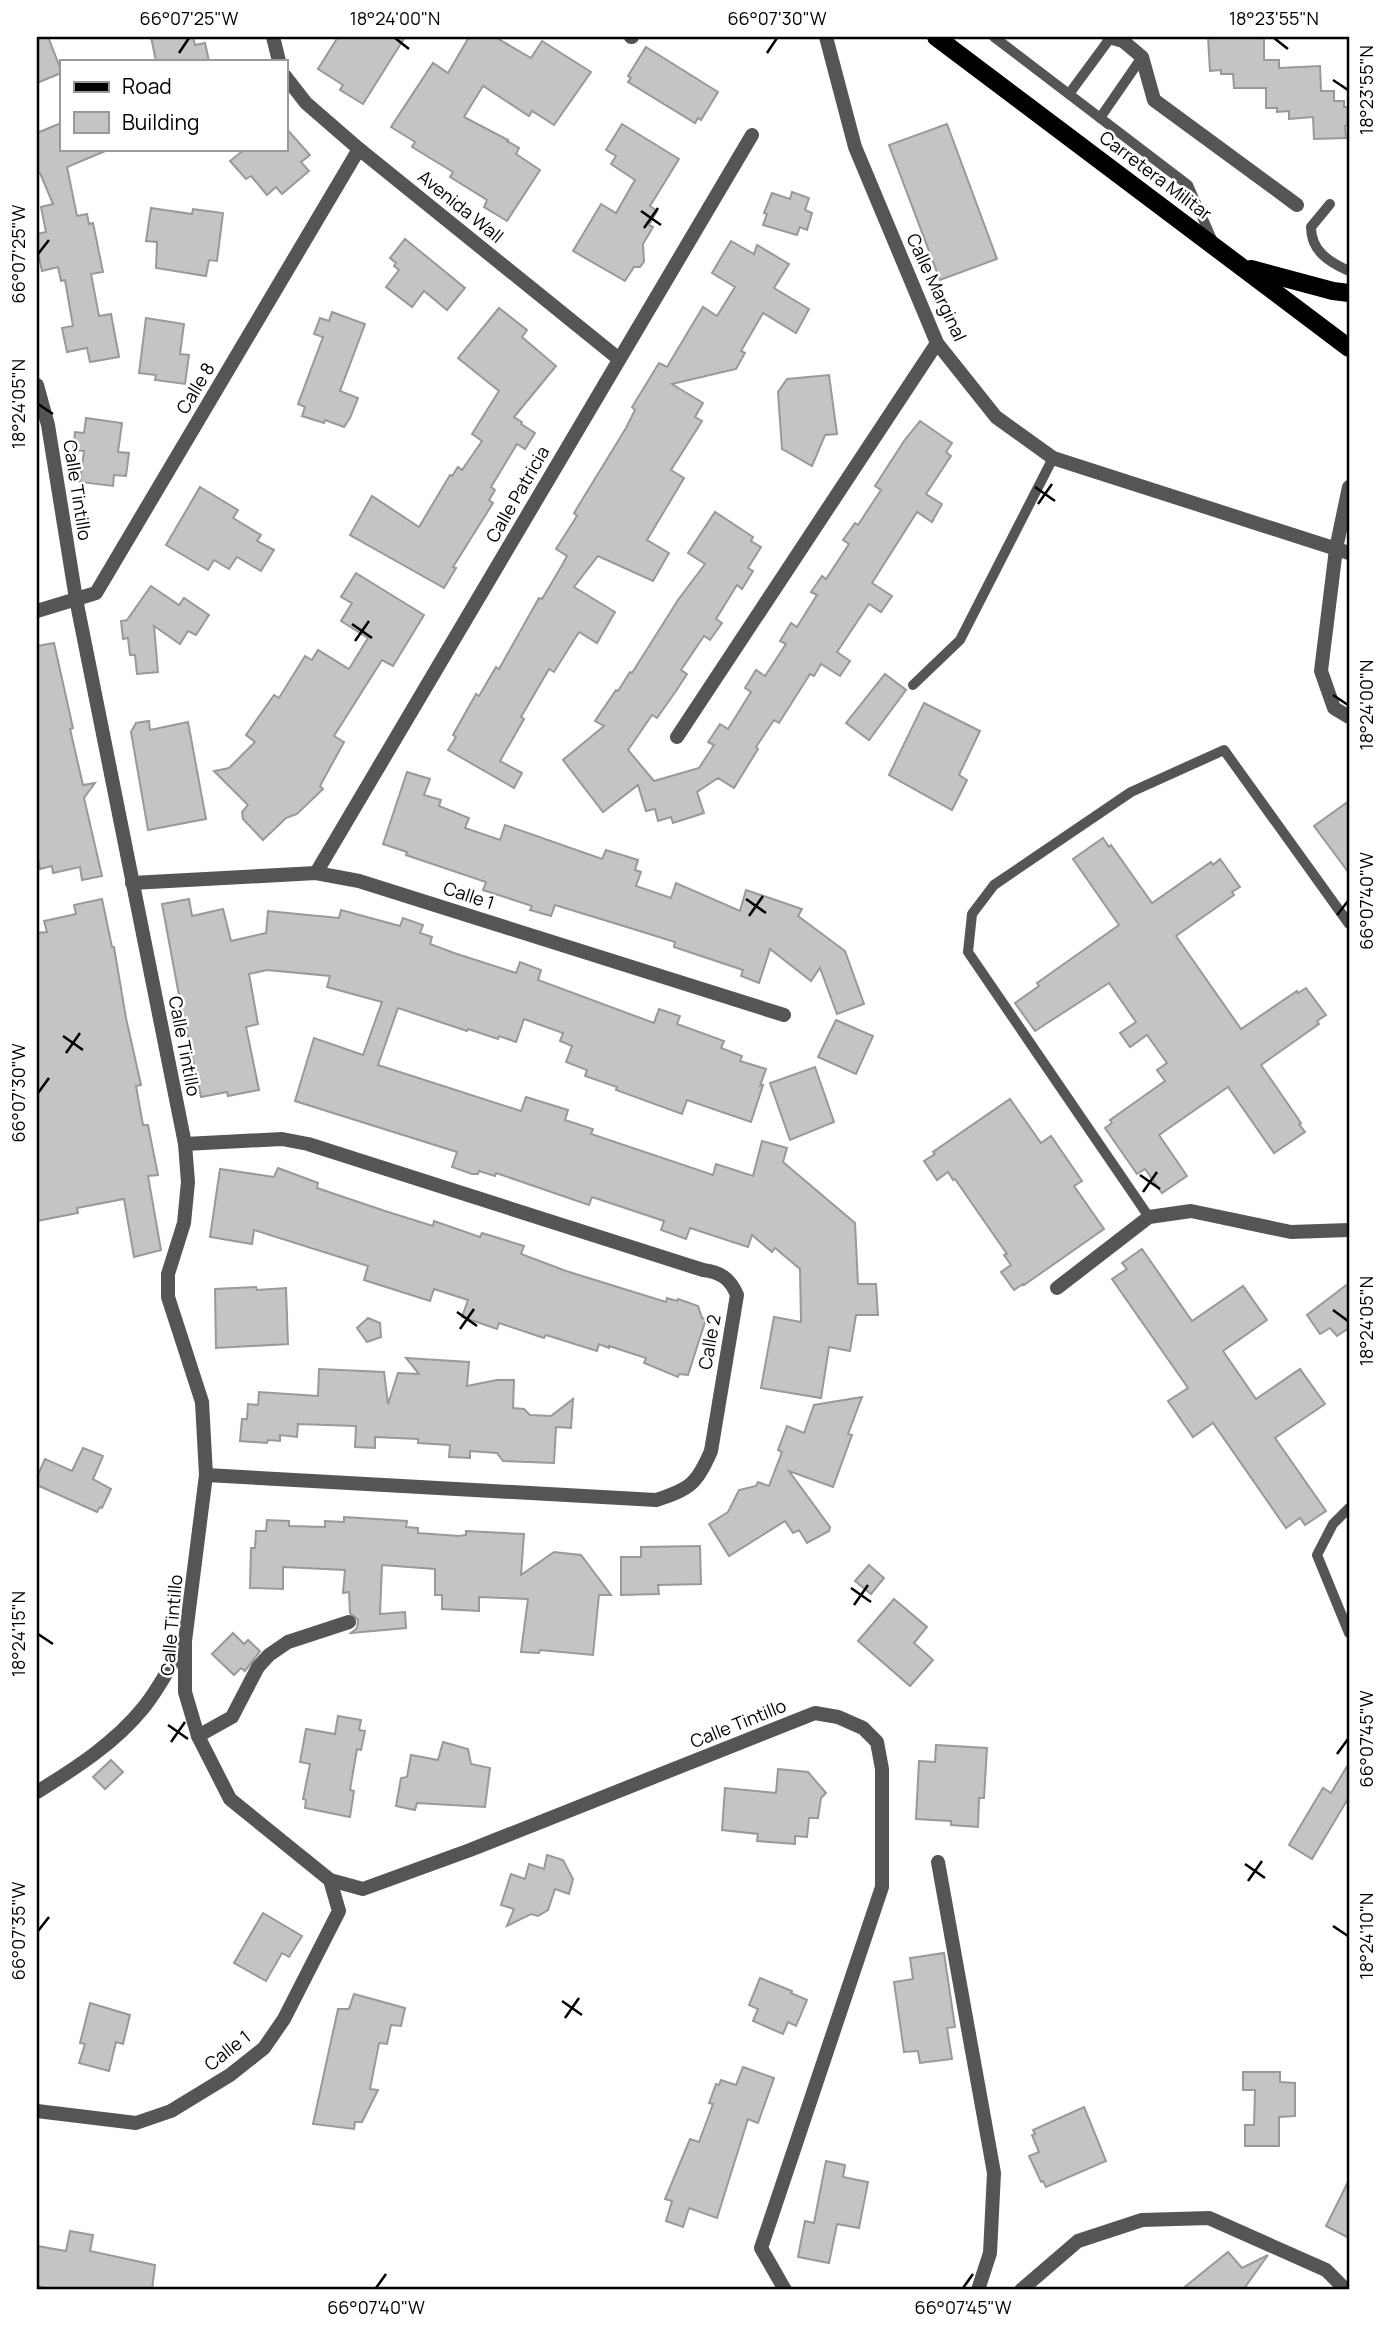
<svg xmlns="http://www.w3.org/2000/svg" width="1386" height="2327" font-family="Manrope,sans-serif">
  <rect width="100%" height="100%" fill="#fff"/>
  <g fill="#c4c4c4" stroke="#999" stroke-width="2">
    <polygon points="37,37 48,37 61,70 61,73 37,83"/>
    <polygon points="151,37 193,37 195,45 205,43 209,61 156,61"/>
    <polygon points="338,37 405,37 363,104 340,90 343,85 318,69"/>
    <polygon points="469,37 495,37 531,58 542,41 591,72 554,125 532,111 529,116 483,86 464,117 508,140 507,141 519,148 516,154 540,170 507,221 484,207 487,200 450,177 453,172 412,147 415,142 391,127 433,63 448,73"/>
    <polygon points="1208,37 1264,38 1264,60 1279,60 1279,68 1320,66 1321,91 1334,91 1334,101 1344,101 1344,107 1349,107 1349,125 1345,126 1346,138 1314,139 1313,117 1289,119 1289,111 1277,112 1277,108 1266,108 1266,88 1234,88 1233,74 1221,74 1221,70 1210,71"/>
    <polygon points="646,47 718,92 701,120 698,118 695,123 628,82 631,78 628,76"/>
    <polygon points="61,123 61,149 110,149 67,167 77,216 87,214 89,224 93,223 103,272 91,274 99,316 111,314 119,357 90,362 87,348 67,352 62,328 73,326 65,280 61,281 58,267 42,271 37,248 37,234 46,232 41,207 53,204 40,173 37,172 37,133"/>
    <polygon points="622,124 679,159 650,206 657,211 649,225 653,227 643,244 644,262 640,267 634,267 625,281 573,251 601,204 616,213 635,180 611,164 616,156 606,150"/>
    <polygon points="947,124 997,259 940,280 889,145"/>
    <polygon points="285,127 310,155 301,162 309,171 282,194 276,187 267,195 251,176 246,179 230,161 245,149 285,149"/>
    <polygon points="792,192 809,198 805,210 812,213 807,230 800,227 797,235 763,225 767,214 764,213 772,193 790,199"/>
    <polygon points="151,208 192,214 193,209 223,213 217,261 209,260 206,276 156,268 157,242 146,241"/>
    <polygon points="405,239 465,288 447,310 424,291 412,307 386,287 399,270 394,266 396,263 390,258"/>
    <polygon points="731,241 754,254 757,245 789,264 774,288 809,309 796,333 763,313 741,351 745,353 736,369 672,384 703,403 695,417 702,421 671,470 684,478 647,540 669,553 653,581 598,556 574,587 615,612 597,643 579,632 554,672 549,669 521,717 524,719 500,761 522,773 514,788 448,750 456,737 453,735 476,694 479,696 496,667 499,669 539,598 542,599 561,567 567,556 556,549 577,516 574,513 626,428 635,410 632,407 659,363 667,367 703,307 717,316 735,287 712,273"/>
    <polygon points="499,308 527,330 522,337 556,366 514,417 522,422 521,424 535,433 525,449 517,444 491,487 495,490 489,500 493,503 453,567 456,568 444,588 350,535 372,496 419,527 450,475 452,476 458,467 462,470 482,441 472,434 499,391 458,358"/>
    <polygon points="332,312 365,324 340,391 358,398 350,418 344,427 325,420 324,423 302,416 305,407 298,404 323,337 314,334 320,318 329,321"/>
    <polygon points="146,318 184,324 180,354 189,355 185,384 155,380 156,375 139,373"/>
    <polygon points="829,375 837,434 825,435 812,466 782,449 778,392 787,379"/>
    <polygon points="86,418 122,423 118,452 129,453 126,476 114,475 113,486 80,482 84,451 73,450 75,432 84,433"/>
    <polygon points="920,421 952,443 946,452 951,456 926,494 942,504 932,522 917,512 872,583 892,596 881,612 869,604 837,652 850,661 840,676 821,664 814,676 810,674 779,723 774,720 756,747 758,749 734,788 718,778 697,792 704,813 673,823 671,817 658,821 655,809 646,811 638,785 603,812 563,760 604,726 595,721 616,690 618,691 630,672 632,673 678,600 705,564 688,553 715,512 753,537 751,541 761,547 748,568 753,571 742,589 737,585 716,619 722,623 710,640 704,636 681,670 687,674 676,691 657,718 652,715 628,750 654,781 699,768 714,745 708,742 720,724 728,729 751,692 745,688 756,670 765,676 786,644 780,641 791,623 797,627 817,595 811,592 822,576 826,579 849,544 843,540 855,523 858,525 881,490 875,486 904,441"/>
    <polygon points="200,487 238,510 233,518 261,535 257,541 274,550 261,571 237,557 229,569 214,560 208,570 166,545"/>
    <polygon points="356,573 424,615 393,666 382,660 334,736 344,742 320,786 323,789 297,814 286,818 263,840 243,819 242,812 248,805 214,771 229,768 255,742 246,735 274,695 279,698 305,656 312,660 318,650 349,669 368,638 341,621 352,603 341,597"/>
    <polygon points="151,586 179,605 184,598 209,615 196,635 188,631 180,644 154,626 158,672 137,674 135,655 130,655 128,638 123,639 121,621 127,620"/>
    <polygon points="54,643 73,728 70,729 83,785 95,783 84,798 102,876 82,880 80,867 53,873 52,866 40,869 37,854 37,646"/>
    <polygon points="885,674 906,690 869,740 846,723"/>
    <polygon points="924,703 980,731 959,775 967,780 952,810 889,775"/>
    <polygon points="149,721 150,730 188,722 206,819 148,830 131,732 136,723"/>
    <polygon points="407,772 430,779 424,795 441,800 439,806 469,818 465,828 500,840 505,825 602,859 606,850 638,860 635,870 641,872 636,886 671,898 676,883 740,911 746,890 802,909 798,916 845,951 864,1004 837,1014 820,968 811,981 770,949 759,983 741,976 743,970 674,947 675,942 630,928 555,905 551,916 530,910 532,906 483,890 486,882 406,855 407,852 383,844"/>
    <polygon points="1349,801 1349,873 1314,826"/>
    <polygon points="1103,838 1109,847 1111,845 1152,903 1211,862 1213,865 1220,859 1228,870 1240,887 1232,892 1234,895 1176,936 1241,1029 1297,991 1298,993 1306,988 1326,1015 1317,1021 1319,1024 1261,1065 1301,1123 1299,1124 1305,1132 1274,1153 1228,1087 1159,1135 1187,1176 1162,1193 1145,1169 1137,1174 1105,1128 1112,1123 1110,1120 1165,1081 1157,1070 1167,1063 1147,1035 1130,1047 1120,1033 1136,1022 1109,983 1035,1031 1015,1003 1039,986 1037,983 1119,925 1073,859"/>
    <polygon points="102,899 112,947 114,947 126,1018 141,1085 136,1086 143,1125 148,1125 158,1175 148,1176 161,1250 134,1257 124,1199 77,1208 78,1213 37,1221 37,933 47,932 44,921 76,914 74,905"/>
    <polygon points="189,899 192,916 223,909 231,941 266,933 268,911 339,918 341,910 400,926 403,918 423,925 420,933 432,937 430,944 454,953 516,973 520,962 541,970 538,980 654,1023 659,1009 680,1016 677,1024 724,1041 721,1048 742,1056 740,1061 766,1069 760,1086 763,1085 751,1122 687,1100 682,1114 616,1090 617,1087 585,1076 587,1070 566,1062 572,1046 560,1041 563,1033 524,1019 516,1042 499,1036 498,1039 468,1029 467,1031 398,1008 378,1065 521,1111 526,1097 568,1110 565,1120 593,1129 591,1134 713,1175 716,1164 753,1176 762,1141 787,1148 783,1162 855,1223 858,1284 876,1284 878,1315 856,1315 850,1351 829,1347 821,1398 761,1388 774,1317 801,1322 800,1269 775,1248 772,1252 752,1235 748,1247 690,1228 686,1239 661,1230 664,1221 592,1197 589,1205 496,1173 495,1176 479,1171 478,1174 472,1174 452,1167 457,1152 295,1101 314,1038 363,1055 382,1002 327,987 330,976 267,970 249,974 258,1024 246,1027 259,1090 228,1096 227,1092 201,1097 178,990 162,904"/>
    <polygon points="836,1020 873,1036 856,1074 818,1057"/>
    <polygon points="815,1067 834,1122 790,1140 770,1083"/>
    <polygon points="1010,1099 1041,1143 1051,1136 1082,1181 1074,1186 1104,1229 1024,1285 1023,1284 1014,1290 1001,1272 1011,1265 1004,1255 1007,1254 982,1218 955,1179 953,1180 948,1172 937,1180 924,1161 935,1154 933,1152"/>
    <polygon points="278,1168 318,1183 317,1188 385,1211 433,1226 434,1221 480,1237 482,1233 524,1246 521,1254 566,1271 666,1302 667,1298 677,1301 678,1299 698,1306 702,1318 706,1319 688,1375 679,1374 678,1377 644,1363 646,1358 609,1346 609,1348 599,1344 597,1351 546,1335 544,1338 499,1323 497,1329 462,1317 468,1300 434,1289 430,1301 364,1280 368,1266 254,1230 252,1244 210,1237 220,1169 274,1177"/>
    <polygon points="1142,1249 1192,1321 1243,1286 1267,1320 1223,1351 1256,1399 1300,1369 1325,1404 1275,1438 1326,1511 1305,1525 1300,1518 1286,1528 1213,1423 1193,1437 1168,1401 1188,1388 1112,1279 1127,1269 1122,1263"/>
    <polygon points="1349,1283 1349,1328 1337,1336 1330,1328 1320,1334 1307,1315"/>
    <polygon points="256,1287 257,1290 286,1288 288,1344 216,1348 215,1289"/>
    <polygon points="368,1318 380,1323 381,1337 367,1342 357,1328"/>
    <polygon points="406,1358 469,1362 467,1386 497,1380 514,1380 513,1408 524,1409 530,1415 551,1416 573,1399 571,1428 556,1427 554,1463 503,1461 497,1453 470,1451 470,1458 449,1457 450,1445 418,1443 418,1439 375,1437 375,1448 355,1447 356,1426 298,1424 297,1437 280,1435 280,1441 268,1440 267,1443 240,1441 242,1419 247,1419 248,1404 258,1405 259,1392 318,1396 319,1369 384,1372 388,1404 398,1373 419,1374"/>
    <polygon points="862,1397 848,1434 852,1435 833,1487 789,1471 830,1527 829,1531 807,1543 799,1530 793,1533 785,1521 729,1556 709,1524 728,1512 739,1490 756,1486 758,1482 769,1486 782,1452 778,1450 787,1426 804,1433 814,1405"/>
    <polygon points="83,1448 103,1456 93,1479 111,1489 102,1508 100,1507 97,1512 37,1485 37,1477 45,1459 72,1471"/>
    <polygon points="344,1517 407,1521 406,1527 418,1528 418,1533 459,1536 466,1535 466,1531 524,1534 521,1575 554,1552 581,1555 611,1595 599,1595 593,1655 540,1650 539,1653 521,1652 528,1599 479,1597 479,1611 442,1609 442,1595 435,1595 435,1569 382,1565 380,1614 405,1612 406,1628 351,1633 357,1628 358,1620 350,1613 349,1592 343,1593 345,1570 283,1567 283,1589 250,1588 251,1548 255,1548 256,1531 266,1531 267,1520 289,1521 289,1526 325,1527 325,1521 344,1522"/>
    <polygon points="700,1546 701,1584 658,1585 659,1594 621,1595 621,1557 641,1557 641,1547"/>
    <polygon points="869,1565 884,1578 871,1594 855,1581"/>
    <polygon points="894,1599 927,1627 914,1643 933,1660 910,1686 858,1641"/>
    <polygon points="233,1633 244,1644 248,1640 260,1651 245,1671 241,1668 234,1675 212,1654"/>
    <polygon points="338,1716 361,1720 359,1730 365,1731 361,1750 357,1749 350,1790 354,1791 350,1817 305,1808 306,1800 303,1799 310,1764 300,1762 306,1729 335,1734"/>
    <polygon points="443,1742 468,1749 471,1764 490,1768 485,1807 417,1803 415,1810 396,1806 401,1778 407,1777 411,1755 438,1760"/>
    <polygon points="936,1745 987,1748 984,1798 979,1798 978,1827 951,1825 951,1821 916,1819 919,1761 935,1762"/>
    <polygon points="111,1760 123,1772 105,1789 93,1777"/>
    <polygon points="1349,1763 1349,1797 1312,1859 1289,1845 1323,1788 1331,1793"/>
    <polygon points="778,1769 808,1772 826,1793 821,1798 818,1818 809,1818 807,1837 795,1836 795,1844 757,1841 758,1834 722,1830 725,1788 776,1793"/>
    <polygon points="547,1855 563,1860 573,1879 569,1894 555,1889 548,1910 538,1916 531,1914 507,1926 514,1909 501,1905 511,1874 525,1879 529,1864 544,1869"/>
    <polygon points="263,1913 302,1936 289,1957 282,1953 266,1981 234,1963"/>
    <polygon points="944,1953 955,2027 947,2028 952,2059 920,2063 918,2051 904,2052 894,1982 913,1979 910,1958"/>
    <polygon points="760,1978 792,1991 791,1993 807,2000 796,2026 788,2022 783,2034 753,2021 758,2009 749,2005"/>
    <polygon points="354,1994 405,2008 401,2026 391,2025 387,2044 379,2043 370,2089 378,2090 362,2122 355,2122 354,2129 313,2124 338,2009 349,2009"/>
    <polygon points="90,2003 130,2015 123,2044 116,2042 109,2071 79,2063 85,2044 80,2043"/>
    <polygon points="743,2067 774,2078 758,2123 748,2119 717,2218 689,2208 683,2227 666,2221 672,2201 665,2199 690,2139 699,2142 713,2104 709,2103 716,2084 719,2085 721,2080 736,2085"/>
    <polygon points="1243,2072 1280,2072 1280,2082 1295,2083 1295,2116 1279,2117 1279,2146 1245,2146 1245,2125 1254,2125 1255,2090 1243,2090"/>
    <polygon points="1084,2107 1106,2161 1046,2187 1043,2181 1041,2182 1029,2156 1039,2152 1032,2135 1035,2134 1033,2130"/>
    <polygon points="826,2161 845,2165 843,2177 868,2182 859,2228 837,2224 829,2263 798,2257 805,2221 814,2223"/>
    <polygon points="1349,2180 1349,2238 1326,2226"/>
    <polygon points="70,2231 93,2235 90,2251 155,2265 152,2290 57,2290 37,2286 37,2246 66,2251"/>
    <polygon points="1228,2252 1242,2268 1268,2255 1243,2290 1181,2290"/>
  </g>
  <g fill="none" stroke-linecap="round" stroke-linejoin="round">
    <g stroke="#555" stroke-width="10">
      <polyline points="994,37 1188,185 1214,244"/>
      <polyline points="1069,94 1111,37"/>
      <polyline points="1100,118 1142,57"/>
      <path d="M1330,204L1311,227C1311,251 1329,262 1349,271"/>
      <polyline points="913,685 960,640 1053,458"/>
      <polyline points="1149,1217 968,952 972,914 994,885 1131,792 1224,750 1349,924"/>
      <polyline points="1349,1508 1333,1524 1317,1555 1349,1633"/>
    </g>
    <g stroke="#555" stroke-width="14">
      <polyline points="273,37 279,61"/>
      <polyline points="631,37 632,37"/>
      <polyline points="826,37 855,147 937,343 996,417 1053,458 1349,553"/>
      <polyline points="1109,37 1123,41 1142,57 1154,100 1297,205"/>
      <polyline points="285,76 306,103 359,149 619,359"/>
      <polyline points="37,385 48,425 76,599 185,1144 188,1182 184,1223 168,1274 168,1297 202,1402 206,1475 185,1641 185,1692 198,1736 230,1799 330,1880 363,1889 470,1850 815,1713 838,1717 863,1728 877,1742 882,1769 882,1887 761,2248 785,2290"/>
      <polyline points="1349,487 1336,549 1321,671 1334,708 1349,717"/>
      <polyline points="37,611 96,593 359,149"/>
      <polyline points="677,737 937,343"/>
      <polyline points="316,873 752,135"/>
      <polyline points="132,883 316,873 359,881 784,1015"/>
      <path d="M185,1144L282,1139L308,1144L703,1270C720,1272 730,1278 737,1295L711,1451C697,1484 690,1489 656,1500L206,1475"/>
      <polyline points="1057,1288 1149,1217 1191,1211 1291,1232 1349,1230"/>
      <polyline points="198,1736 232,1717 258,1667 269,1655 288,1642 349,1622"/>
      <path d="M37,1792C76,1768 115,1743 144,1707C160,1687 172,1663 185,1641"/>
      <polyline points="938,1862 994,2173 990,2253 978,2290"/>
      <polyline points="37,2111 136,2123 171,2111 230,2075 264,2048 284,2019 339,1911 330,1880"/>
      <polyline points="1021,2290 1078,2241 1142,2220 1209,2218 1326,2270 1346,2290"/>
    </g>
    <g stroke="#000" stroke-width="18">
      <polyline points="936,37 1349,348"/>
      <polyline points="1251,269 1333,291 1349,293"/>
    </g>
  </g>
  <path fill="none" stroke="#000" stroke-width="2.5" d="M395,38L409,49M1274,38L1288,49M179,53L189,38M767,53L777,38M1333,80L1348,90M641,211L661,225M644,228L658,208M38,254L49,240M38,404L53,414M1035,487L1055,501M1038,504L1052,484M352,624L372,638M355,641L369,621M1333,695L1348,705M746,899L766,913M1337,915L1348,901M749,916L763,896M63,1036L83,1050M66,1053L80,1033M38,1093L49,1078M1140,1175L1160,1189M1143,1192L1157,1172M1333,1310L1348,1321M457,1312L477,1326M460,1329L474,1309M851,1588L871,1602M854,1605L868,1585M38,1634L53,1644M168,1725L188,1739M171,1742L185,1722M1337,1754L1348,1739M1245,1864L1265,1878M1248,1881L1262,1861M1333,1926L1348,1936M38,1931L49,1917M562,2001L582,2015M565,2018L579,1998M376,2288L386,2274M963,2288L973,2274"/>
  <g text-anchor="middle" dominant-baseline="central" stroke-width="5" stroke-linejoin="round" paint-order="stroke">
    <g font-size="18" fill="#000" stroke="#fff">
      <text transform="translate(1156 175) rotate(37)">Carretera Militar</text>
      <text transform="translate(461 206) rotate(39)">Avenida Wall</text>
      <text transform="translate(937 287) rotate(65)">Calle Marginal</text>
      <text transform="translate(195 388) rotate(-59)">Calle 8</text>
      <text transform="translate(78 490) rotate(81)">Calle Tintillo</text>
      <text transform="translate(517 494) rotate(-60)">Calle Patricia</text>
      <text transform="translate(469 895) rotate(18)">Calle 1</text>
      <text transform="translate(185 1046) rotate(79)">Calle Tintillo</text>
      <text transform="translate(709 1342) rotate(-80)">Calle 2</text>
      <text transform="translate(171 1625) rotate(-85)">Calle Tintillo</text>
      <text transform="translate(738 1723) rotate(-22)">Calle Tintillo</text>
      <text transform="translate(227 2050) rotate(-38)">Calle 1</text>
    </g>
  </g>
  <rect width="1386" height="2327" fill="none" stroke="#ffffff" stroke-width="77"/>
  <rect x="60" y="60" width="228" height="91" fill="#ffffff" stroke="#999999" stroke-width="2"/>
  <rect x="74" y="82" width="35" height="10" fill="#000000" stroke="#999999" stroke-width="2"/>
  <text x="122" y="94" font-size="21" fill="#000000">Road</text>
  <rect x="74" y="112" width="35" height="21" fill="#c4c4c4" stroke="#999999" stroke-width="2"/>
  <text x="122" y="130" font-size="21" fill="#000000">Building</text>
  <rect x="38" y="38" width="1310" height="2250" fill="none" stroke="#000" stroke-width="2.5"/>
  <g font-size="18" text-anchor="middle" fill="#000">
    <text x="189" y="25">66°07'25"W</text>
    <text x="395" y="25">18°24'00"N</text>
    <text x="777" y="25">66°07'30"W</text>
    <text x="1274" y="25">18°23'55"N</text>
    <text transform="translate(1367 90) rotate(-90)" y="6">18°23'55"N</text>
    <text transform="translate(19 254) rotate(-90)" y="6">66°07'25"W</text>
    <text transform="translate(19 404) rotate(-90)" y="6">18°24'05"N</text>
    <text transform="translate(1367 705) rotate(-90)" y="6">18°24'00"N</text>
    <text transform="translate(1367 901) rotate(-90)" y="6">66°07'40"W</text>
    <text transform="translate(19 1093) rotate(-90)" y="6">66°07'30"W</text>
    <text transform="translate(1367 1321) rotate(-90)" y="6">18°24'05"N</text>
    <text transform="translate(19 1634) rotate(-90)" y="6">18°24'15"N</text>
    <text transform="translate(1367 1739) rotate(-90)" y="6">66°07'45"W</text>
    <text transform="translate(19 1931) rotate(-90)" y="6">66°07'35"W</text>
    <text transform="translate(1367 1936) rotate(-90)" y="6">18°24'10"N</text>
    <text x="376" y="2314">66°07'40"W</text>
    <text x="963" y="2314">66°07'45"W</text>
  </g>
</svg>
